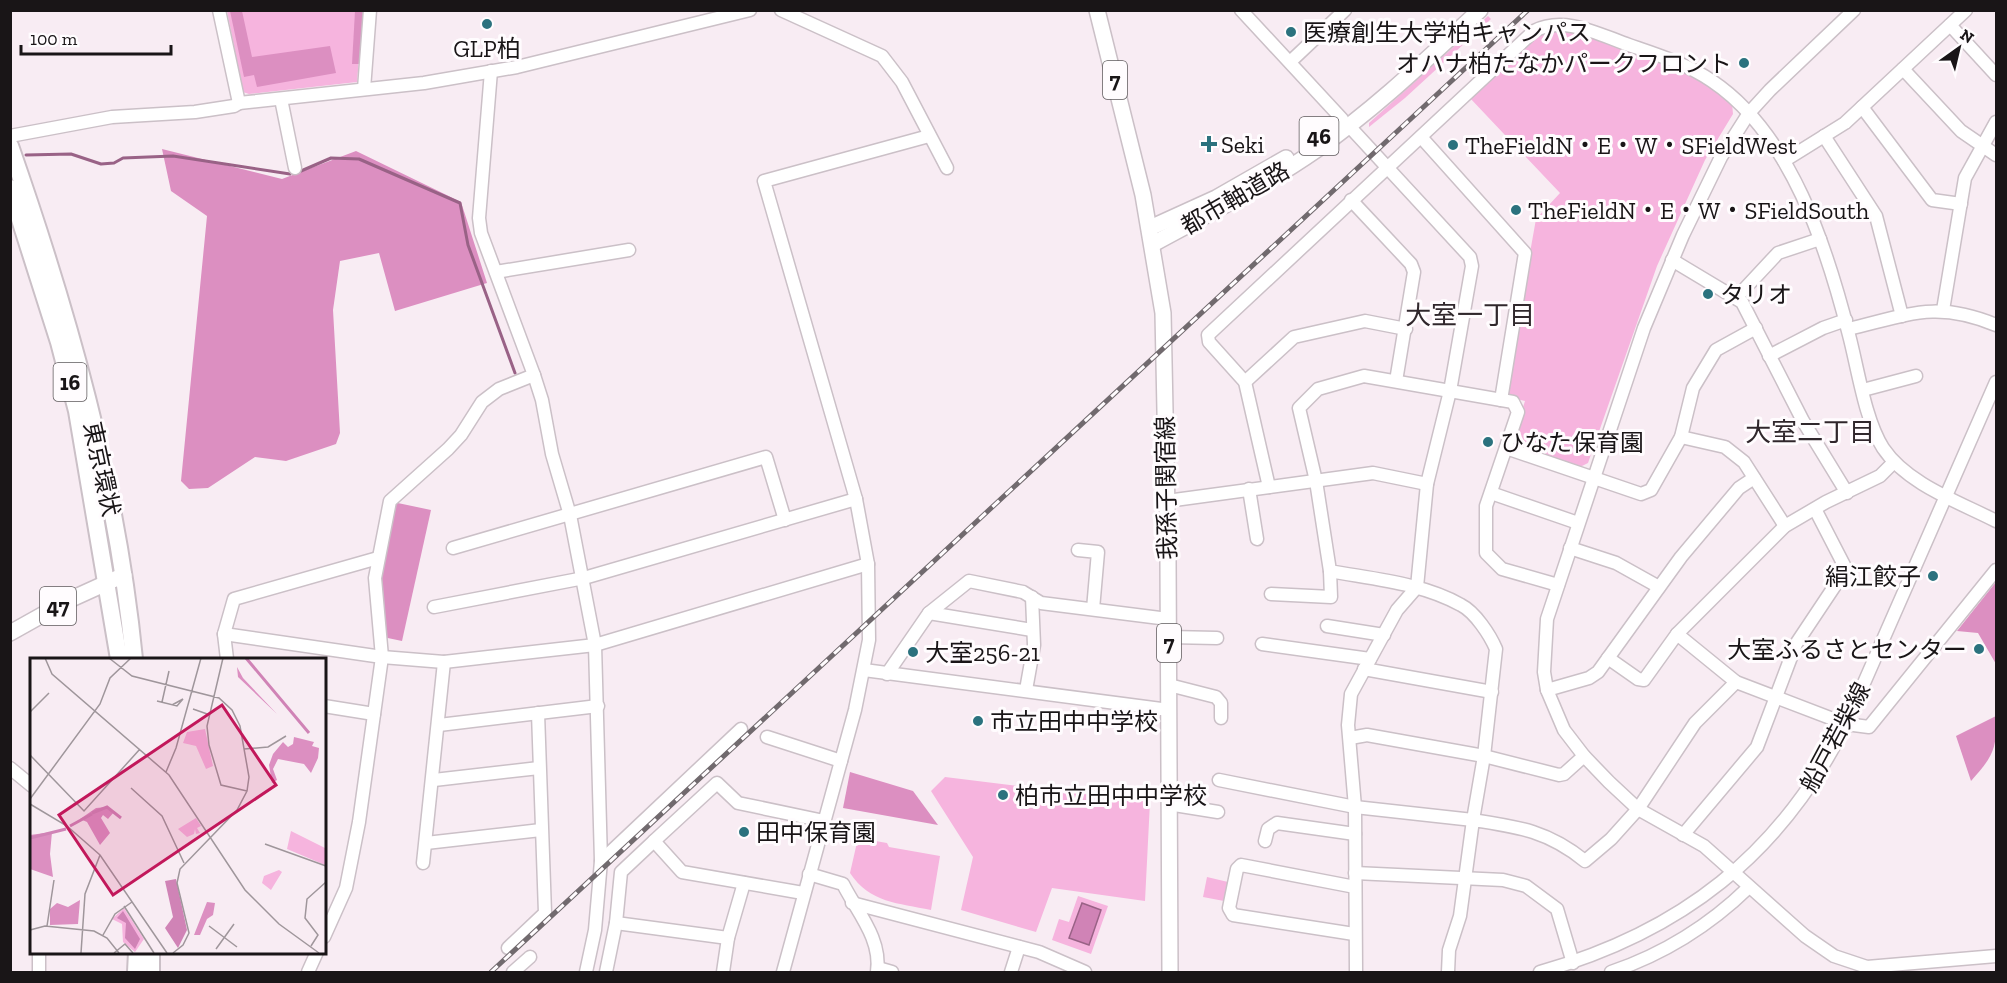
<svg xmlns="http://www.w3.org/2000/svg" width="2007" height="983" font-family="'Zilla Slab','Noto Sans JP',serif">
  <rect width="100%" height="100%" fill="#f8ecf3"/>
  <g fill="#f6b4de">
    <polygon points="227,11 363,11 357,82 249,94 243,92"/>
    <polygon points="1488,16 1491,19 1405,98 1369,127 1369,123"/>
    <path d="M1549,29C1575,30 1596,39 1621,47C1662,62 1698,75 1732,103L1733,114L1705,160L1657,266L1588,463L1580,467L1514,446L1512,441L1525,401L1508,397L1505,393L1536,219L1560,193L1469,97L1530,40Z"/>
    <polygon points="945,777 1150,802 1145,901 1052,888 1036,932 961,910 973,857 931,791"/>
    <path d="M858,838L887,843L889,847L940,856L931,910C898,903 870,903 850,873Z"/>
    <polygon points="1207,877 1228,882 1224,901 1203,897"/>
    <polygon points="1078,896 1108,906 1091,954 1052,940 1059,919 1069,922"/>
  </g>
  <g fill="#dc8fc1">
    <polygon points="230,11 242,11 252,57 330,46 336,73 257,87 254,75 244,77"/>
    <polygon points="355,11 365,11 361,64 352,64"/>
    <polygon points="162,149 282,179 356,151 461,202 487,283 395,311 379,253 340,261 333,310 340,433 336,444 286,461 255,457 208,488 189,489 181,481 207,216 171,191"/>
    <polygon points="393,502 431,510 402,641 383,637 379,580"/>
    <polygon points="1996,582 1996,664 1978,633 1957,631"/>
    <path d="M1996,716C1997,750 1993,756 1971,781L1956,736Z"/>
    <polygon points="850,772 913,791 938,825 843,808"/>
  </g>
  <polygon fill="#d083b6" stroke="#996286" stroke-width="1.5" points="1082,903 1101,910 1089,945 1069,938"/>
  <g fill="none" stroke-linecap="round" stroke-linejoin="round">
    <g stroke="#996286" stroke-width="3">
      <polyline points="26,155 71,154 101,164 114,163 123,158 173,156 290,174"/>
      <polyline points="301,171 331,158 359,159 460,203 468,245 515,373"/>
    </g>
    <g stroke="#cbc0c7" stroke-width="15">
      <g id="minor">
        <polyline points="219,10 239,103 424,83 517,67 750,10"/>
        <polyline points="781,10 882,56 902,82 947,168"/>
        <polyline points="1241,10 1342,119"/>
        <polyline points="1854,10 1770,90 1749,113 1721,157 1683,235 1644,328 1547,619 1544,672 1547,690 1564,730 1584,756 1609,782 1638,809 1704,846 1805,936 1834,956 1867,967 1996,956"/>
        <polyline points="1950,25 1996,75"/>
        <polyline points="1290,62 1345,10"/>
        <polyline points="1903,69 1961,131 1996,155"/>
        <polyline points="364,89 370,10"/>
        <polyline points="281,99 295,168"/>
        <polyline points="1862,107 1932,200 1961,204"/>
        <polyline points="1349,126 1470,257 1472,266 1450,391 1427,484 1417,587 1397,610 1351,694 1348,725 1355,807 1356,972"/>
        <polyline points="10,136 112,117 195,112 234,106 239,103"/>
        <polyline points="1824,136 1876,216 1902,316"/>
        <polyline points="1421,137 1525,253 1501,400"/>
        <polyline points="1784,161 1845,123 1966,10"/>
        <polyline points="1351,200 1411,264 1414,272 1396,381"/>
        <polyline points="1672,260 1742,302 1803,421 1847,493"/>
        <polyline points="496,272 629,250"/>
        <polyline points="1736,298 1778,253 1820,239"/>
        <polyline points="1943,310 1965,178 1996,122"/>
        <path d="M1848,329C1908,315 1935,300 1996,325"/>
        <polyline points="1769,356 1823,328 1846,320"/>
        <polyline points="534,375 542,400 552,454 570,515 595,645 601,861 595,930 586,972"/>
        <polyline points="1245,382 1294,337 1365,321 1406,329"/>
        <polyline points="1863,390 1916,376"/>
        <polyline points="1681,437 1725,447 1744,462 1785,526"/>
        <polyline points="1506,448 1641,494 1651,490 1681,437 1693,388 1716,350 1756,328"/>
        <path d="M1269,487L1245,382L1209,342L1208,335L1534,31C1565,15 1600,35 1629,45C1658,55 1687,64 1712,81C1791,134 1827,248 1849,335C1858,369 1865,420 1883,448C1907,484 1959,502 1996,521"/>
        <polyline points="1249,489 1257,539"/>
        <polyline points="1491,493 1578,523"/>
        <polyline points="1167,501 1373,473 1427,484"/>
        <polyline points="453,548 766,457 785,520"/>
        <polyline points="1570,548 1616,563 1659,587"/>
        <polyline points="1078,550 1098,552 1093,609"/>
        <polyline points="1271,594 1331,597 1330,571"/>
        <polyline points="434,607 584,578 856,499"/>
        <polyline points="929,613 1032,630"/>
        <polyline points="1327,626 1384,635"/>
        <polyline points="224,634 382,657 444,662 595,645 868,564"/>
        <polyline points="1677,634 1736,682 1846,724 1869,727 1996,570"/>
        <polyline points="1169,637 1217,638"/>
        <polyline points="1262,644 1370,659"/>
        <polyline points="1608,658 1638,679 1644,680 1677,634 1785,526 1826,502 1880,476 1894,462"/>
        <polyline points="227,659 224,634 234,599 378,558"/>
        <polyline points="1364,669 1492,692"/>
        <polyline points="864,670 1169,710"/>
        <polyline points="887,674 929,613 969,581 1023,592 1041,603 1168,619"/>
        <polyline points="1169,685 1216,697 1221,703 1221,718"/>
        <polyline points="1026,690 1034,645 1032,597"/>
        <polyline points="1547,690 1589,678 1598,672 1681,557 1739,488 1754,478"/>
        <polyline points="324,706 374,714"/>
        <polyline points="439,725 598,706"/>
        <polyline points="767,737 841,761"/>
        <polyline points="1350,738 1367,735 1484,756 1559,775 1564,774 1584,756"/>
        <polyline points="10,768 32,786"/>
        <polyline points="434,780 539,768"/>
        <path d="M1219,780L1355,807L1473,820L1484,756L1496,649C1490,635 1475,612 1461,605C1422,583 1373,579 1330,571L1316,481L1299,408L1318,389L1364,376L1513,402L1518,412L1486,506V553L1502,569L1558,585"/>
        <polyline points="1168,804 1218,812"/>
        <polyline points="1683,835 1757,747 1796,644 1846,569 1815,509"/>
        <polyline points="654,841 717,783 738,803 824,821"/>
        <polyline points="1265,841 1268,829 1277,823 1355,834"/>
        <polyline points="426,843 541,830"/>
        <polyline points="601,861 741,729"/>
        <polyline points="423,863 444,662"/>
        <polyline points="1355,873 1503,880 1526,886 1557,909 1573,963"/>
        <path d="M809,874L843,884C857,912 882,939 877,972"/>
        <polyline points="852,903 1039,952 1085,972"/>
        <polyline points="616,923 621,872 654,841 682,872 803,893"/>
        <polyline points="1354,934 1233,915 1229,908 1237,869 1241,865 1355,887"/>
        <polyline points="324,937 346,888 359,822 382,657 375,578 390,501 448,449 461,435 482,402 499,389 534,375 481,233 479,218 491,71"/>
        <polyline points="728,938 744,883"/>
        <polyline points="508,948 545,913 538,713"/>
        <polyline points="39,952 39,972"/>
        <polyline points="878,968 892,972"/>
        <polyline points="308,972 317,952"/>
        <polyline points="513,972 530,957"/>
        <polyline points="606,972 616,923 728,938 723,972"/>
        <polyline points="783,972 855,710 869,640 868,564 856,499 764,181 929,136"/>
        <polyline points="1011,972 1019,947"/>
        <path d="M1448,972L1449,950L1460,916L1473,820C1519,827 1548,831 1585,861L1611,839L1638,809L1695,723L1736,682"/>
        <path d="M1540,972C1681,932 1780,855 1846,724L1996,382"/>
        <path d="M1611,972C1664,954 1709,926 1749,887"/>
      </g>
    </g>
    <g stroke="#cbc0c7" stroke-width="18">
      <g id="major">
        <polyline points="1097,10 1143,195 1163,313 1168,558 1170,972"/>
        <polyline points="1150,228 1216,198 1286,158"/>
        <path d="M1153,244C1208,214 1264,186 1316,150C1375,109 1427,59 1480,10"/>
        <polyline points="10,633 69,600 124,575"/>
      </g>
    </g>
    <g stroke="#cbc0c7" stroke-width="20">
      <g id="highway">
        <path d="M10,146C68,312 117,484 134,659"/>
        <polyline points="10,188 59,342 77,411 119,659"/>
        <polyline points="136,972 137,952"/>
        <polyline points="151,972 151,952"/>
      </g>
    </g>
    <use href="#minor" stroke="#fff" stroke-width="12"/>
    <use href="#major" stroke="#fff" stroke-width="15"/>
    <use href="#highway" stroke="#fff" stroke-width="16"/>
    <g stroke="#716a6e" stroke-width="5">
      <polyline id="rail" points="491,972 1528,10"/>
    </g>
    <use href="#rail" stroke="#fffcfe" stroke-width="3" stroke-dasharray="9" stroke-linecap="butt"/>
  </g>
  <g fill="#2b727e" stroke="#fffcfe" stroke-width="2">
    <circle cx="487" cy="24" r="6"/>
    <circle cx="1291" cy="32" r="6"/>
    <circle cx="1744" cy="63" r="6"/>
    <path d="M1206 135h6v6h6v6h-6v6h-6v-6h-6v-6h6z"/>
    <circle cx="1453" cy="145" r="6"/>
    <circle cx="1516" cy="210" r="6"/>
    <circle cx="1708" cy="294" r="6"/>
    <circle cx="1488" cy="442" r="6"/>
    <circle cx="1933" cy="576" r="6"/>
    <circle cx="1979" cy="649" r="6"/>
    <circle cx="913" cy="652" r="6"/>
    <circle cx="978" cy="721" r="6"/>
    <circle cx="1003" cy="795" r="6"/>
    <circle cx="744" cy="832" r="6"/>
  </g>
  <g text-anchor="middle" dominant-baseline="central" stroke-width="6" stroke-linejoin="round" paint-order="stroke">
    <g fill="#fffcfe" stroke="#5e5a5c" stroke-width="1.5">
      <rect x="1103" y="61" width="24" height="38" rx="4.5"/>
      <rect x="1299.5" y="117" width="39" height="38" rx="4.5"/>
      <rect x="53.5" y="363" width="33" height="38" rx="4.5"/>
      <rect x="40" y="587" width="36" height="38" rx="4.5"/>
      <rect x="1157" y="624" width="24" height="38" rx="4.5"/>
    </g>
    <g font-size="22" font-weight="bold" fill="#191517">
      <text x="1115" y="80">7</text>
      <text x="1319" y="136">46</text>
      <text x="70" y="382">16</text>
      <text x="58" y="606">47</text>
      <text x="1169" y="643">7</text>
    </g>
    <g font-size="24" fill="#191517" stroke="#fffcfe" text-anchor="start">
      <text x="1303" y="32">医療創生大学柏キャンパス</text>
      <text x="487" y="48" text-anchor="middle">GLP柏</text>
      <text x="1732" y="63" text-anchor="end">オハナ柏たなかパークフロント</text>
      <text x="1221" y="144">Seki</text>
      <text x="1465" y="145">TheFieldN・E・W・SFieldWest</text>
      <text x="1528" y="210">TheFieldN・E・W・SFieldSouth</text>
      <text x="1720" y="294">タリオ</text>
      <text x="1500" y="442">ひなた保育園</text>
      <text x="1921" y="576" text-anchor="end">絹江餃子</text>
      <text x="1967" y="649" text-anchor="end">大室ふるさとセンター</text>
      <text x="925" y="652">大室256-21</text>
      <text x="990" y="721">市立田中中学校</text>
      <text x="1015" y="795">柏市立田中中学校</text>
      <text x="756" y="832">田中保育園</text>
    </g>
    <g font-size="24" fill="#191517" stroke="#fffcfe">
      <text transform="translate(1235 198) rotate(-30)">都市軸道路</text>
      <text transform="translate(102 469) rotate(78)">東京環状</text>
      <text transform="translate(1166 488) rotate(-91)">我孫子関宿線</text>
      <text transform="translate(1835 737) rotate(-62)">船戸若柴線</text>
    </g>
    <g font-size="26" fill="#30272c" stroke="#fffcfe">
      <text x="1470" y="315">大室一丁目</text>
      <text x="1810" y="432">大室二丁目</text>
    </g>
  </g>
  <g transform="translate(30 658)">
    <rect width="296" height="296" fill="#f8ecf3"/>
    <path d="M175,71L183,108L176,111L166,88L153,85L157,74ZM166,160L171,168L167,170L170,175L166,176L165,171L164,176L157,179L148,171ZM261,173L295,190V207L257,191ZM249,212L252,214L241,232L232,225L234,218ZM94,250L114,281L105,294L93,284L92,266L82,261Z" fill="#f6b4de"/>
    <path d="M207,9L213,20L247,56L208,19ZM264,79L284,84L282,88L289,90L288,100L281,115L274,106L248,101L243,111L247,122L242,125L239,107L243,96L253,84L258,89L263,86ZM77,149L84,154L78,161L73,157L71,160L80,175L70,187L57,164L50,161L66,150ZM22,174L20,196L23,219L0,211V177ZM50,242L48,266L20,267V251L27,245L38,249ZM177,244L185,245L183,257L177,261L170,277H164Z" fill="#dc8fc1"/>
    <path d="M146,221L157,272L148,290L135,270L143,259L135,223ZM93,253L110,281L105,291L95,280L96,265L87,260Z" fill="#d083b6"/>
    <path fill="none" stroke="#d083b6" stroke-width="3" d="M216,0L279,75M62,155L77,149L91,160M40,168L62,156M0,180L36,171"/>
    <path fill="none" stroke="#9f969b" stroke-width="1.5" d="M15,0L22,16L139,117L215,232L249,266L289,295M79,0L102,18L189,40L202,52L210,68L219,119L217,133L207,152L150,211L147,225L159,275L153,287L143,295M193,0L177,68L179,87L191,127L217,133M127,43L147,48L153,41L142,47M132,44L139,13M163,51L180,57M0,54L19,35M214,91L238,89L256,78M0,97L54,153L110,91M136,114L146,90L171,0M101,130L132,158L154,205M0,141L70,46L80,20L101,0M0,146L37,168L70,197L137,295M235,186L296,208M94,248L124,295M17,268L24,222M179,268L207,289M0,272L15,268L64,273L77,280L89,295M73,277L85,256L102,244M281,288L288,277L275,260L277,241L296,224M186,291L204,266M51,295L55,236L70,197M84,295L95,286L103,295"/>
    <path fill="#c2185b" fill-opacity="0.15" stroke="#c2185b" stroke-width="3" d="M192,47L246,127L83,237L29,157Z"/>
    <rect width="296" height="296" fill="none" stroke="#191517" stroke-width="3"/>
  </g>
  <rect width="2007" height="983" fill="none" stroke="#191517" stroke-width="24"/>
  <g transform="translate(1959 48) rotate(34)" stroke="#fffcfe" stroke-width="4.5" paint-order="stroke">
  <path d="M0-4.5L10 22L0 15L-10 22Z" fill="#191517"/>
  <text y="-9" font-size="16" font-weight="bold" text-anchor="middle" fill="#191517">N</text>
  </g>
  <path d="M21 45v9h150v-9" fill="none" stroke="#191517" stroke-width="3"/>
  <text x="30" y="45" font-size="18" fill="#191517" stroke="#fffcfe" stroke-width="4.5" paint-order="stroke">100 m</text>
</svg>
